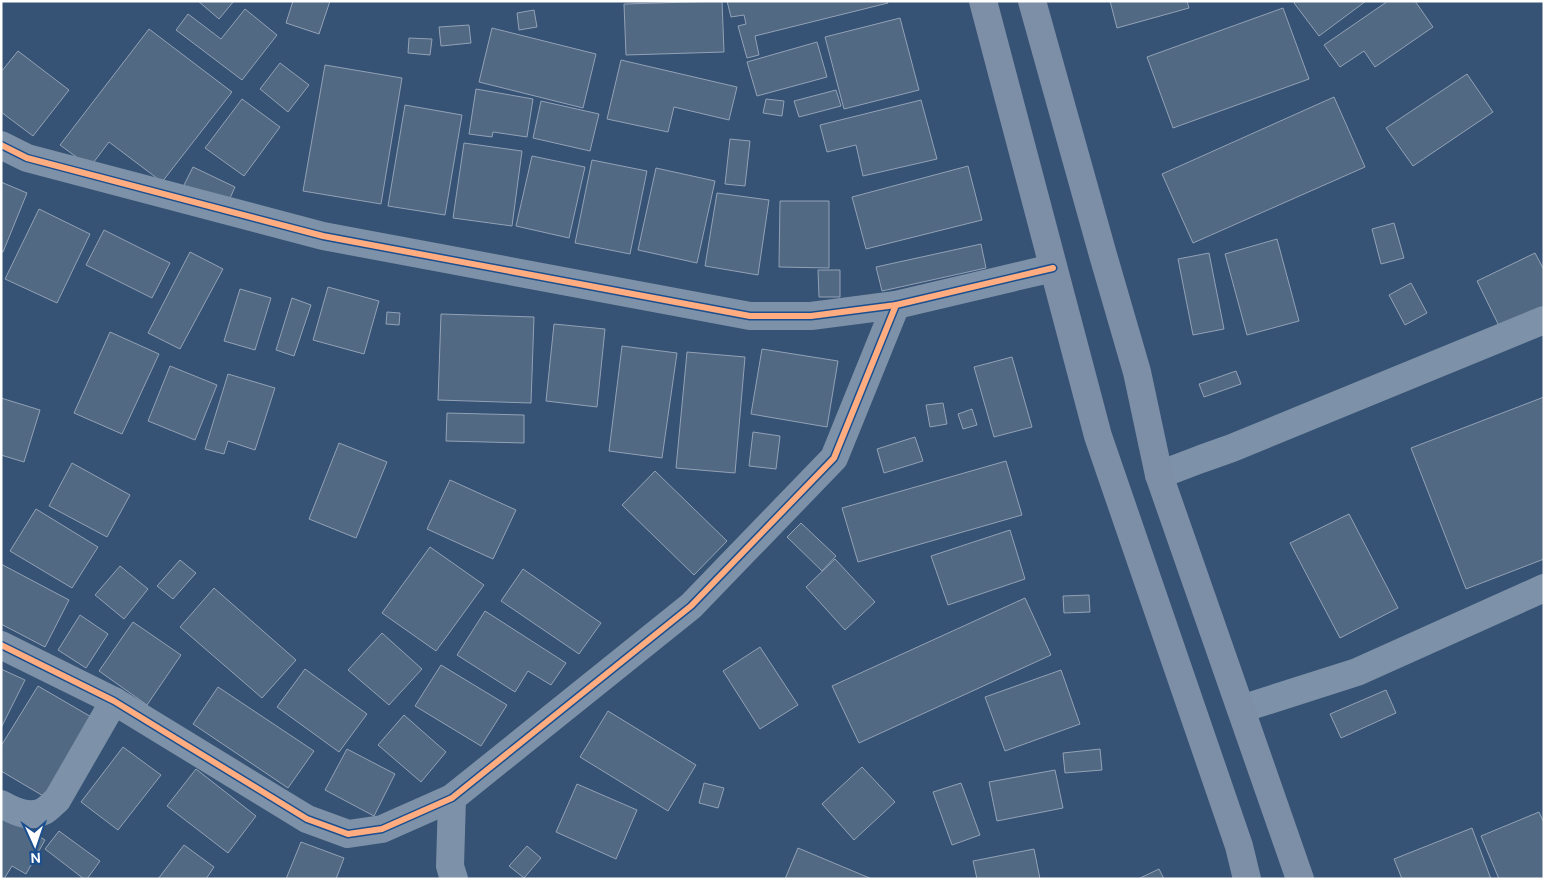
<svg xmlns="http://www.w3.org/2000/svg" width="1545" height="880" font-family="'DM Sans',sans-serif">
  <rect width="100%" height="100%" fill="#365274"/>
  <g fill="#526984" stroke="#92a2b6">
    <polygon points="198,1 234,1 219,19"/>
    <polygon points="293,1 330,1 319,34 286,23"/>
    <polygon points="722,1 724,52 626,55 624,4"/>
    <polygon points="727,1 887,1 888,3 755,36 759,55 747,58 738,26 746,24 744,15 731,17"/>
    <polygon points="1110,1 1187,1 1189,8 1117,28"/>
    <polygon points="1296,1 1366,1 1319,36 1294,3"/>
    <polygon points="1388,1 1415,1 1433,27 1375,67 1364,51 1340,67 1324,45"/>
    <polygon points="1283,8 1309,79 1173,128 1147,57"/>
    <polygon points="245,9 277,35 242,80 176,30 188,14 221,39"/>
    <polygon points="534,10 537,27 519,30 517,13"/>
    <polygon points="900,18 919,90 844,109 825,37"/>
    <polygon points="469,25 471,43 441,46 439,27"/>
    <polygon points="492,28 596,54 583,108 479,82"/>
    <polygon points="149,29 232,92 162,182 109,142 90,167 60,145"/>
    <polygon points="409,38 432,39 430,55 408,53"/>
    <polygon points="817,42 827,77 757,96 747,62"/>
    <polygon points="18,51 69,90 33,136 1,112 1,72"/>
    <polygon points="621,60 737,87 729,120 674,107 668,132 607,119"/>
    <polygon points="280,63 309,85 288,112 260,89"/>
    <polygon points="325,65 402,78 381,204 303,191"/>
    <polygon points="1467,74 1493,112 1413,166 1386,128"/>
    <polygon points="476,89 533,99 527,137 493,132 492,137 469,134"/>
    <polygon points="836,90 841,106 799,117 794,101"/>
    <polygon points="1334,97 1365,167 1193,243 1162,174"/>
    <polygon points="242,99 280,127 244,176 205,148"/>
    <polygon points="766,99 784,101 782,116 763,113"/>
    <polygon points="921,100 937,159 863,176 856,145 827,152 820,125"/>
    <polygon points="541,101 599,114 590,151 533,138"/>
    <polygon points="405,105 462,115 445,215 388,206"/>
    <polygon points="730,139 750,141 745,186 725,184"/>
    <polygon points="464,143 522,151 512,226 453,218"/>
    <polygon points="532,156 585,167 569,238 516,226"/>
    <polygon points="592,160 647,171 630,254 575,243"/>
    <polygon points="968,166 982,220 866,249 852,197"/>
    <polygon points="193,167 235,187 226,207 183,187"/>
    <polygon points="656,168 715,181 697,263 638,250"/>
    <polygon points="1,182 27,193 3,252 1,251"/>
    <polygon points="717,193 769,200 758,275 705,266"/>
    <polygon points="780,201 829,201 829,268 779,267"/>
    <polygon points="39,209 90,234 57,303 5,279"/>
    <polygon points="1394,223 1404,258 1381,264 1372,229"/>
    <polygon points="104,230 170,263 152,298 86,265"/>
    <polygon points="1277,239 1299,321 1247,335 1225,254"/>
    <polygon points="981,244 986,268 882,291 876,267"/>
    <polygon points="190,252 223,269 180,349 148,333"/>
    <polygon points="1209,253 1224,329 1193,335 1178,259"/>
    <polygon points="1535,253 1544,270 1544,309 1501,330 1477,281"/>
    <polygon points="818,270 840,270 840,297 819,297"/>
    <polygon points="1411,283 1427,313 1405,325 1389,295"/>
    <polygon points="328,287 379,301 364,354 313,340"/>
    <polygon points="240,289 271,298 255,350 224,341"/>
    <polygon points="292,298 311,305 294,356 276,350"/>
    <polygon points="387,312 400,313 399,325 386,324"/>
    <polygon points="441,314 534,317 531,403 438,400"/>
    <polygon points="554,324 605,329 597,407 546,401"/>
    <polygon points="110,332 159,354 122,434 74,413"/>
    <polygon points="622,346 677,353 662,458 609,451"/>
    <polygon points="762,349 838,361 827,427 751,414"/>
    <polygon points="687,352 745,357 735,473 676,468"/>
    <polygon points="1012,357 1032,427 994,437 974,367"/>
    <polygon points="170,366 217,385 195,440 148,421"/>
    <polygon points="1236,371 1241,384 1204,397 1199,384"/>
    <polygon points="228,374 275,388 255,450 228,441 224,454 205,449"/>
    <polygon points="1544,397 1544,559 1466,589 1411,448"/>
    <polygon points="1,398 40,410 24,462 1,455"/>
    <polygon points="943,403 947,424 930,427 926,405"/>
    <polygon points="972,409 977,425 963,429 958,414"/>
    <polygon points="447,413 524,415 524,443 446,441"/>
    <polygon points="753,432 780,436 776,469 749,466"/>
    <polygon points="915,437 923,461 884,473 877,449"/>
    <polygon points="339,443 387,462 356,538 309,519"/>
    <polygon points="1006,461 1022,515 858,562 842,508"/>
    <polygon points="72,463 130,495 107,537 49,506"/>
    <polygon points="655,471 727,541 694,575 622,505"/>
    <polygon points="450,480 516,510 493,559 427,529"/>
    <polygon points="36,509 98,547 72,588 10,551"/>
    <polygon points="1349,514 1398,608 1340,638 1290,543"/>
    <polygon points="801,523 836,556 822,571 787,537"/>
    <polygon points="1010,530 1025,579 948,605 931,556"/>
    <polygon points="430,547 484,585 436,651 382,613"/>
    <polygon points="835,559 875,602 845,630 806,587"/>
    <polygon points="180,560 196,573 173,599 157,586"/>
    <polygon points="1,564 69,600 45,647 1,624"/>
    <polygon points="120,566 148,589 124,619 95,595"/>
    <polygon points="523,569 601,623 579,654 501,601"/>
    <polygon points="214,588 296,660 262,698 180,627"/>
    <polygon points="1089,595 1090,612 1064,613 1063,596"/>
    <polygon points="1025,598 1051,655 859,743 832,686"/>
    <polygon points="485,611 566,663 551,685 528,671 515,692 457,655"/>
    <polygon points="80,615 108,634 86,668 58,650"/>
    <polygon points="133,622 181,655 147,705 99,671"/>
    <polygon points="382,633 422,669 389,705 348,670"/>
    <polygon points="760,647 798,705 760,729 723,671"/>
    <polygon points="441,665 507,705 481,746 415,706"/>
    <polygon points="1,669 25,680 1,728"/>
    <polygon points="305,669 367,714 339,752 277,707"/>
    <polygon points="1061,670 1080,724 1005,751 985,697"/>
    <polygon points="38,686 93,718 45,797 1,771 1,746"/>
    <polygon points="218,687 314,751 288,788 193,724"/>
    <polygon points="1386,690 1396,713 1341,738 1330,714"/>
    <polygon points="608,711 696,765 668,811 580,757"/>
    <polygon points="404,715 446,752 421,782 378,745"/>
    <polygon points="123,747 161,775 118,830 81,802"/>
    <polygon points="347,749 395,774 374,816 325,790"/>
    <polygon points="1100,749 1102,770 1065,773 1063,753"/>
    <polygon points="862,767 895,802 854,840 822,804"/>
    <polygon points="196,769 256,816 228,853 167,806"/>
    <polygon points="1055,770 1063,808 997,821 989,782"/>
    <polygon points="704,783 724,788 718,808 699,803"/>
    <polygon points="961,783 980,835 952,845 933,792"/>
    <polygon points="577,784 637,810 616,859 556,832"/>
    <polygon points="1539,812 1544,823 1544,879 1499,879 1481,836"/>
    <polygon points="1,815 45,840 26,874 12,866 4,879 1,879"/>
    <polygon points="1472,828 1491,879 1402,879 1394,859"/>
    <polygon points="59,831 100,861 87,879 84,879 45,849"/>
    <polygon points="301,842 344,858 336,879 286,879"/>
    <polygon points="184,845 214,867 206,879 158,879"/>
    <polygon points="527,846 541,858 524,878 509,866"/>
    <polygon points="798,848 872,879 785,879"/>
    <polygon points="1034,849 1040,879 977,879 973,861"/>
    <polygon points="1159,869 1164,879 1138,879"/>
  </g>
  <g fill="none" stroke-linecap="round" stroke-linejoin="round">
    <g stroke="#7d92a8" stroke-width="28">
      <polyline points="1,145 27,158 323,236 750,316 811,316 896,305 1053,268"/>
      <polyline points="1159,475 1201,459 1232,448 1544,320"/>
      <polyline points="1,645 114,701 307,819 348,834 382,829 452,798 691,606 834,458 896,305"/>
      <polyline points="1241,709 1357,672 1544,588"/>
      <polyline points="452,798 450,866 454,879"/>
      <path d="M1,804C14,811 29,819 44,811C49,808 53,803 57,800L114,701"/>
    </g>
    <g stroke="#7d8ea7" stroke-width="28">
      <polyline points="983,1 1098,436 1239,846 1247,879"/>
      <polyline points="1032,1 1103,255 1137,372 1159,475 1300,879"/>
    </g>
    <g stroke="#1b4f8f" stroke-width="9">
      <g id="cycleway">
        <polyline points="1,145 27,158 323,236 750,316 811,316 896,305 1053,268"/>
        <polyline points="1,645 114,701 307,819 348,834 382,829 452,798 691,606 834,458 896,305"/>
      </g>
    </g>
    <use href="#cycleway" stroke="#ffac80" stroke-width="6"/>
  </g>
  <rect width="1545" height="880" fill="none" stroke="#ffffff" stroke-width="5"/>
  <g transform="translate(35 845) rotate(177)" stroke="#1b4f8f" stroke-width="4" paint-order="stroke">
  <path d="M0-4L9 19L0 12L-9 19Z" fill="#ffffff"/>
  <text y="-8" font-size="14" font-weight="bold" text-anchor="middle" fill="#ffffff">N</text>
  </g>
</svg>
